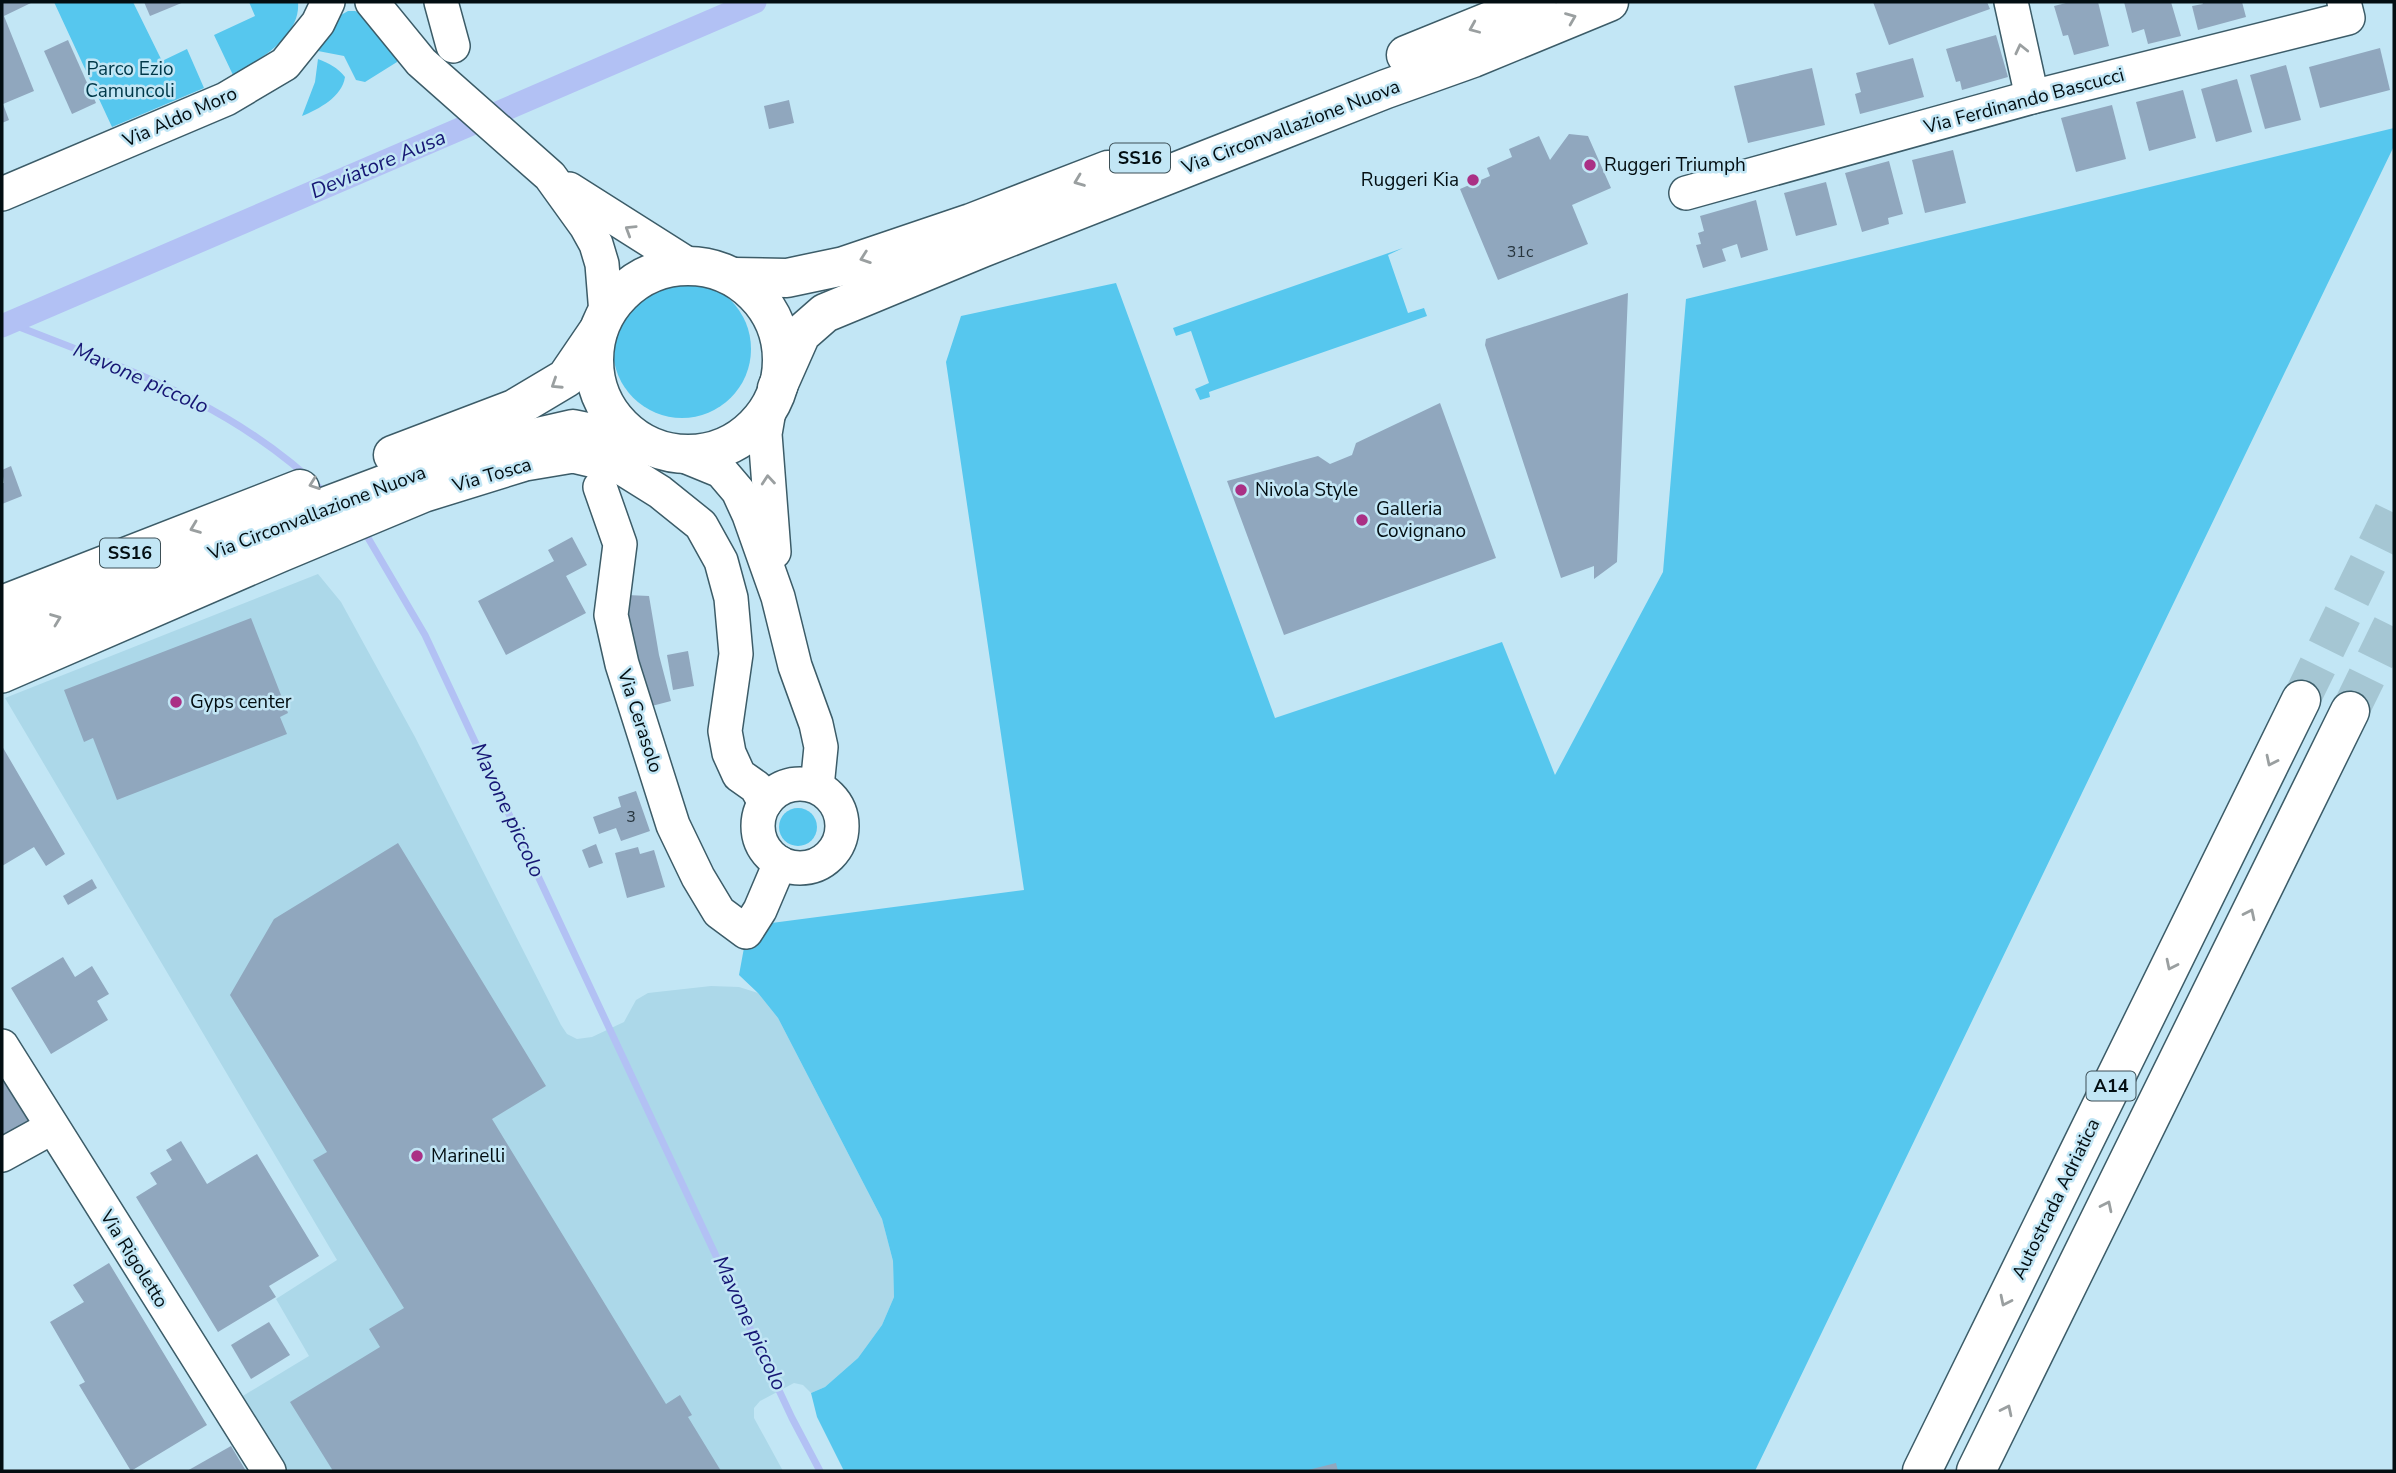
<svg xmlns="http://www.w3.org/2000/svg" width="2396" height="1473" font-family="'Nunito Sans',sans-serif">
  <rect width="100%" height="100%" fill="#c2e6f5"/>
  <polygon fill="#acd8e9" points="318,574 341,602 415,737 561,1025 567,1034 577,1039 592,1037 624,1022 636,1000 648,993 711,986 739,987 758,993 778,1018 882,1219 893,1261 894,1297 882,1325 858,1358 825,1387 811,1393 803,1385 794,1383 760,1401 754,1408 754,1418 783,1471 286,1471 241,1397 309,1356 276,1299 337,1260 5,698"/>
  <g fill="#56c7ee">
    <polygon points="54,2 133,2 162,61 187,49 204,88 112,127"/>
    <path d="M249,2H298C301,37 259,60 233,75L214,35L255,16Z"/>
    <polygon points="348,11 355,11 363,14 397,60 397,62 365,82 356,80 344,56 318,51 341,15"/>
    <path d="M318,59C330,64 337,67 345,77C342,97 319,109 302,116L315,82Z"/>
    <polygon points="2394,128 2394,146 1755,1471 844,1471 817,1417 811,1393 825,1387 858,1358 882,1325 894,1297 893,1261 882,1219 778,1018 758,993 739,975 748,926 1024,890 946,362 961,316 1116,283 1275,718 1502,642 1555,775 1663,572 1686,299"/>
    <polygon points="1403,248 1388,255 1408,313 1424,308 1427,316 1209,392 1210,397 1200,400 1195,389 1209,383 1191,331 1176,336 1173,328"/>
    <circle cx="682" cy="349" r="69"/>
    <circle cx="798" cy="827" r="19"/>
  </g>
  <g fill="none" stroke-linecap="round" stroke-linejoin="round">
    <g stroke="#b2c1f4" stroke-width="7">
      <path d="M9,323C126,369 233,403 325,493"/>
      <polyline points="364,531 425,635 792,1418 820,1471"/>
    </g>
    <polyline stroke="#b2c1f4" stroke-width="23" points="2,326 755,2"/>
  </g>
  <g fill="#90a7be">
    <polygon points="2,2 33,2 4,16 34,91 3,104 9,120 2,123"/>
    <polygon points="144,2 184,2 150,16"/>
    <polygon points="1873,2 1987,2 1990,9 1889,45"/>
    <polygon points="2070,2 2098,2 2109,46 2074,55 2068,35 2063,36 2054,6"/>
    <polygon points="2124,2 2171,2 2181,36 2148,44 2144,29 2132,33"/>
    <polygon points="2202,2 2242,2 2246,17 2198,30 2192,6 2203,4"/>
    <polygon points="1996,35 2008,77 1962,90 1960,81 1956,82 1946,49"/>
    <polygon points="68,40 96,103 72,114 44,51"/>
    <polygon points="2380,48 2390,90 2320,108 2309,67"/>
    <polygon points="1913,58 1924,97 1860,114 1855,94 1861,92 1856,73"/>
    <polygon points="2286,65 2301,120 2265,129 2250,75"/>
    <polygon points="1812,68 1825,125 1748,143 1734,86"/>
    <polygon points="2237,79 2252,132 2216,142 2201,89"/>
    <polygon points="2183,90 2196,138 2149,151 2136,102"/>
    <polygon points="789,100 794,123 769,129 764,106"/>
    <polygon points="2112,105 2126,159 2076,172 2061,118"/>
    <polygon points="1569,134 1588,136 1611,188 1572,205 1588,244 1498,280 1460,189 1490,176 1487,168 1512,157 1509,149 1539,136 1550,160"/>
    <polygon points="1953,150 1966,203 1925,213 1912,160"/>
    <polygon points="1889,161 1903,214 1888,218 1889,224 1862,232 1845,173"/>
    <polygon points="1826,182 1837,225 1796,236 1784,193"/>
    <polygon points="1756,200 1768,250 1741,258 1737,244 1722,249 1726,261 1703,268 1696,245 1701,244 1698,233 1704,231 1700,216"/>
    <polygon points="1628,293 1617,562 1594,579 1594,566 1561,578 1485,345 1486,339"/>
    <polygon points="1440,403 1496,558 1284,635 1227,481 1318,456 1330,464 1352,455 1356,443"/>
    <polygon points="11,466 22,496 2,504 2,483 4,483 2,470"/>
    <polygon points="572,537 587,565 566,576 586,613 506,655 478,601 554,561 548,550"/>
    <polygon points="627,595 649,596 659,655 671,701 648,707 630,659"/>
    <polygon points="251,618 288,713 280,717 287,734 117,800 93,738 84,742 64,690"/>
    <polygon points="688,651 694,686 673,690 667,655"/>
    <polygon points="2,746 65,854 46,866 34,847 2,866"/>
    <polygon points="636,791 650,831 621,841 616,828 599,834 593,817 621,807 618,797"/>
    <polygon points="398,843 546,1086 492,1119 666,1404 680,1395 692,1415 688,1417 721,1471 333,1471 290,1402 380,1347 369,1329 404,1308 313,1160 327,1152 230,995 274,919"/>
    <polygon points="596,844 603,863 589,868 582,850"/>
    <polygon points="638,847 640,854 654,850 665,887 627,898 615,853"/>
    <polygon points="92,879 97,888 68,905 63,896"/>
    <polygon points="63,957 75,977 92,966 109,994 97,1001 108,1020 51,1054 11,988"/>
    <polygon points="2,1079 29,1122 2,1140"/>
    <polygon points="181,1141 207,1184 257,1154 319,1256 269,1286 276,1297 218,1332 136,1197 157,1184 150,1173 172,1160 166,1150"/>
    <polygon points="109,1263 207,1425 131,1471 79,1385 85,1382 50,1322 84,1302 73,1285"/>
    <polygon points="269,1322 290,1355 251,1379 231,1345"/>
    <polygon points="231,1446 246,1471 187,1471"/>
    <polygon points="1336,1463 1338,1471 1308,1471 1308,1470"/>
  </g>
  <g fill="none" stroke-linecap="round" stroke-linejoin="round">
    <g stroke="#a5c6d3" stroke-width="38" stroke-dasharray="38 19" stroke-linecap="butt">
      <polyline points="2301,700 2394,510"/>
      <polyline points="2350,711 2394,621"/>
    </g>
    <g stroke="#3c5c68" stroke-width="36">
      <g id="minor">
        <polyline points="372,2 421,62 550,176 586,226 596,244 602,264 606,314"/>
        <polyline points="441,2 453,46"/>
        <polyline points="2011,2 2032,97"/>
        <polyline points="569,189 689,265"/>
        <polyline points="1686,193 2032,97 2348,18 2344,2"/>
        <polyline points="2,194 226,99 285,64 318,23 328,2"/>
        <polyline points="770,405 765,434 774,552"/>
        <polyline points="677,453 721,471 738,491 749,515 778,597 795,666 816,724 821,747 817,787"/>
        <polyline points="600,487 620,544 611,615 622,664 673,825 698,877 719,912 746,932 760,910 780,863"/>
        <polyline points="2,676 281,555 425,495 525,464 573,456 620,467 660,492 701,525 721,561 731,598 736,654 725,731 729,753 739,775 756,787 765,803"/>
        <circle cx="800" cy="826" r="42"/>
        <polyline points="2,1046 269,1471"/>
        <polyline points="2,1155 51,1128"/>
      </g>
    </g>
    <g stroke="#3c5c68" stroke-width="41">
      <g id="major">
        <polyline points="1406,55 1537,2"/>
        <circle cx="688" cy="360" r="94"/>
        <polyline points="734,277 787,278 844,266 971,223 1108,170"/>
        <polyline points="777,388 801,334 825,313 982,248 1386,89 1473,58 1609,2"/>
        <polyline points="393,455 514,409 566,378 598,331"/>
        <polyline points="2,605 300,489"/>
        <polyline points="2,640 111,598 271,527 412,474 516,442 573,429 642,443"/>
      </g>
    </g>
    <g stroke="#3c5c68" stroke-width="41">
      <g id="highway">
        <polyline points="1922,1471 2301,700"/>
        <polyline points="1976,1471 2350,711"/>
      </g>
    </g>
    <use href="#minor" stroke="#fff" stroke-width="33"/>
    <use href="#major" stroke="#fff" stroke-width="38"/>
    <use href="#highway" stroke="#fff" stroke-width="38"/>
  </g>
  <defs><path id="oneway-chevron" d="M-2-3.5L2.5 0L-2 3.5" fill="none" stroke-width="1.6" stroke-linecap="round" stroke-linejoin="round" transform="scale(1.75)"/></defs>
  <g stroke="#9a9fa0">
    <use href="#oneway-chevron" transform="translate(1571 18) rotate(-22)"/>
    <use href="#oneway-chevron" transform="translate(1474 28) rotate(157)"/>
    <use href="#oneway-chevron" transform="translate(2021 49) rotate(-103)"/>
    <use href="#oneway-chevron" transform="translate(1079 181) rotate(159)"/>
    <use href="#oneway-chevron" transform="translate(630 230) rotate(-148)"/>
    <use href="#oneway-chevron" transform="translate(865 258) rotate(161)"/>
    <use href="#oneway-chevron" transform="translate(556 384) rotate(147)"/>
    <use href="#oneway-chevron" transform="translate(768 480) rotate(-95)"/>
    <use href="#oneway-chevron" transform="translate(314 484) rotate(160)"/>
    <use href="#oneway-chevron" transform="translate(195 528) rotate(159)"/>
    <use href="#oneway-chevron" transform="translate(56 619) rotate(-21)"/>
    <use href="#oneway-chevron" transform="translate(2271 761) rotate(116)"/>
    <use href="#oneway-chevron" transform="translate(2250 914) rotate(-64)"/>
    <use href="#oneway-chevron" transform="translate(2171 965) rotate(116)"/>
    <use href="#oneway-chevron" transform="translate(2107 1206) rotate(-64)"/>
    <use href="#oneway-chevron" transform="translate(2005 1301) rotate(116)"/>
    <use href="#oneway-chevron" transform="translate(2007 1410) rotate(-64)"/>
  </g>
  <g fill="#aa3085" stroke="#c2e6f5" stroke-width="2.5">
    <circle cx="1590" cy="165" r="7"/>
    <circle cx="1473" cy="180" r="7"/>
    <circle cx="1241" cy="490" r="7"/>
    <circle cx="1362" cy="520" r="7"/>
    <circle cx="176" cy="702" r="7"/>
    <circle cx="417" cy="1156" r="7"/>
  </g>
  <g text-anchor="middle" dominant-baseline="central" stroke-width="5" stroke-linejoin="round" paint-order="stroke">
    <g font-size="16" fill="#26343d">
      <text x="1520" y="252">31c</text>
      <text x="631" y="817">3</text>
    </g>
    <g fill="#c2e6f5" stroke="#3c4f56" stroke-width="2">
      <rect x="1110" y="143.5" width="60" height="29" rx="5"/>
      <rect x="100" y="538.5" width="60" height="29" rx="5"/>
      <rect x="2086.5" y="1071.5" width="49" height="29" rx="5"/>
    </g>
    <g font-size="18" font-weight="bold" fill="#030e12">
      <text x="1140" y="158">SS16</text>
      <text x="130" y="553">SS16</text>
      <text x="2111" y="1086">A14</text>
    </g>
    <g font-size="19" fill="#003849" stroke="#c2e6f5">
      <text x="130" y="69">Parco Ezio<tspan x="130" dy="22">Camuncoli</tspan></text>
    </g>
    <g font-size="19" fill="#030e12" stroke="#c2e6f5">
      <text transform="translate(2024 101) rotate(-15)">Via Ferdinando Bascucci</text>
      <text transform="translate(180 117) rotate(-24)">Via Aldo Moro</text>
      <text transform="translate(1291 127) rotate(-21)">Via Circonvallazione Nuova</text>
      <text transform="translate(492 475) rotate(-16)">Via Tosca</text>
      <text transform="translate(317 513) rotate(-21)">Via Circonvallazione Nuova</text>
      <text transform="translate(640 721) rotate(72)">Via Cerasolo</text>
      <text transform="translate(2056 1199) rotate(-64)">Autostrada Adriatica</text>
      <text transform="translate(134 1259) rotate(58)">Via Rigoletto</text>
    </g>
    <g font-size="19" fill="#030e12" stroke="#c2e6f5" text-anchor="start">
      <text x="1604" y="165">Ruggeri Triumph</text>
      <text x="1459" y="180" text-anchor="end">Ruggeri Kia</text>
      <text x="1255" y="490">Nivola Style</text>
      <text x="1376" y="509">Galleria<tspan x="1376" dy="22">Covignano</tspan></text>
      <text x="190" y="702">Gyps center</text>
      <text x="431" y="1156">Marinelli</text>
    </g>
    <g font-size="21" font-style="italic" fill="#161674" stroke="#c2e6f5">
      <text transform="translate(378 164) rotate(-23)">Deviatore Ausa</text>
      <text transform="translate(141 378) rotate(24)">Mavone piccolo</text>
      <text transform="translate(508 810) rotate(65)">Mavone piccolo</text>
      <text transform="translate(750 1323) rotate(65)">Mavone piccolo</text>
    </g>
  </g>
  <rect width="2396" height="1473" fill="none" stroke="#030e12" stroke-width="7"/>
</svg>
